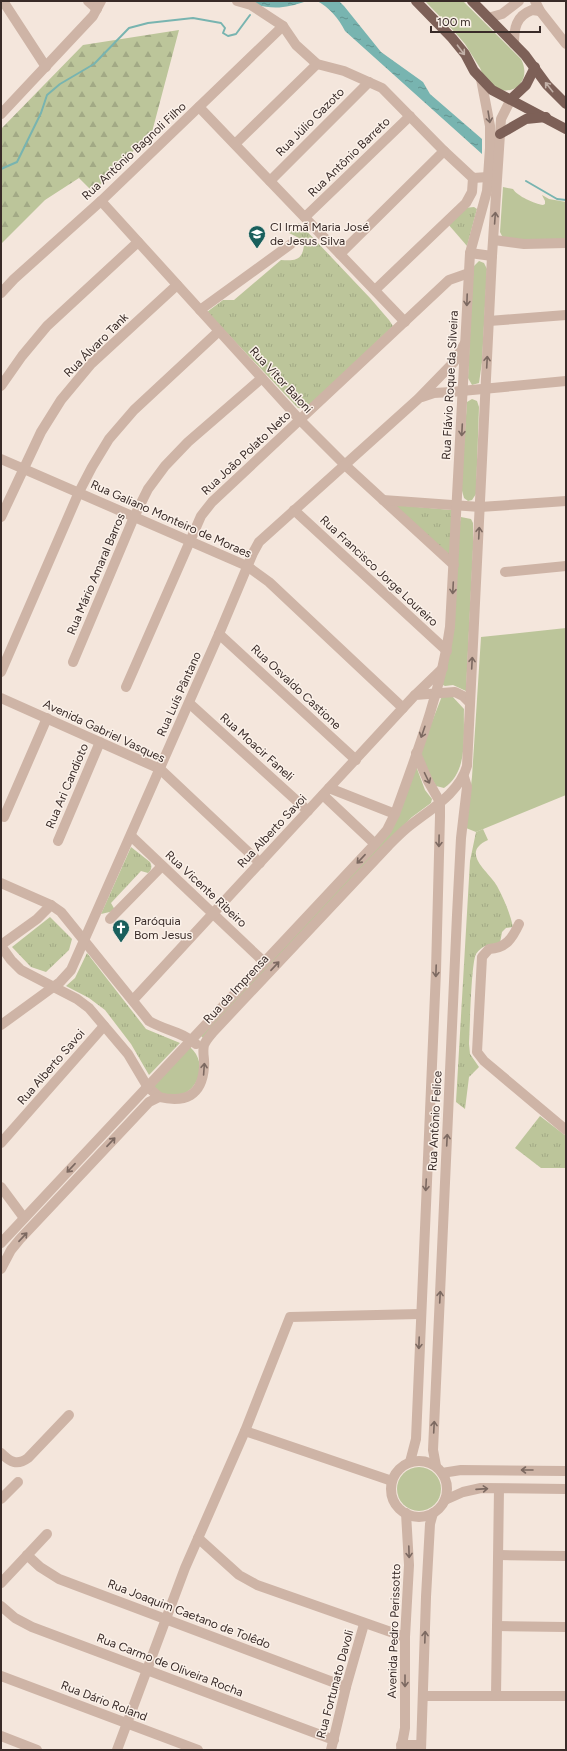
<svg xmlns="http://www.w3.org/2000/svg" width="567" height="1751" font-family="Figtree,sans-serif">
  <defs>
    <pattern id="forest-firs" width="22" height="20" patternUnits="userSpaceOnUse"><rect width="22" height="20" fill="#bcc59a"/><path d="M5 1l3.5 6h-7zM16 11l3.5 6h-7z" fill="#a2a985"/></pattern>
    <pattern id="park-tufts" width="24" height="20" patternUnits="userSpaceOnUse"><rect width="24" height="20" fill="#bcc59a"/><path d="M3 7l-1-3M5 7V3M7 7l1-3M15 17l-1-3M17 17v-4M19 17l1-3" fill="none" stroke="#a2a985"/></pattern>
    <pattern id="water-ripples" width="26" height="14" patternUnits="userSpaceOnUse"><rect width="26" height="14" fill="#78b4b0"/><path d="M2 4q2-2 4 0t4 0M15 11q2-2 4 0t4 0" fill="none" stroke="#63938f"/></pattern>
  </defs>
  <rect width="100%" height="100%" fill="#f4e6dc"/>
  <g fill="#bcc59a">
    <path d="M425,1H463L521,59C534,84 507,102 487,82C483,78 482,72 480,68C475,60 470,52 465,44C453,29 438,15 425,1Z"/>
    <path d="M503,187L513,189C517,196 535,204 543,205L545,204V201L542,195L549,199L566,202V240L533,242L505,239L502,236L500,232Z"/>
    <polygon points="479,261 484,263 487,269 482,362 479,383 472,385 468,378 473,267"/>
    <polygon points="472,399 477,401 479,407 476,494 472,500 468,501 464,498 461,487 467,402"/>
    <polygon points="461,517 471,519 473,523 473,549 466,691 453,685 445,686 441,684 459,526"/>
    <polygon points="566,628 566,795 476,832 466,828 472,777 481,637"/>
    <path d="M451,695L464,709C463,736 469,771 444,788L436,786L419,755L442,696Z"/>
    <polygon points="416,766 425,790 432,799 431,803 412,817 385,844 203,1038 201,1036 385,838"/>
    <path d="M190,1047C212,1066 194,1103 165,1095C161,1094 156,1089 152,1086Z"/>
    <circle cx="419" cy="1489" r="22"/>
  </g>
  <polygon fill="url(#forest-firs)" points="179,30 152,132 93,192 79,178 45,200 1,244 1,129 83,45"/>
  <g fill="url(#park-tufts)">
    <polygon points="474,207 477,209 467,246 448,224 464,208"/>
    <path d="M299,223L370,298L389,320L393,326L307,409L298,408L207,312L223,300H234L281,260C294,261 303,261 304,244L299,238L289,233Z"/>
    <polygon points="394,505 452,510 450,557"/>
    <path d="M483,829L488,840C459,853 490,872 497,886C504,899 510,913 513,927L506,928L502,932L500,943C490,944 482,945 476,954C471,964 470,1028 469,1044L470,1054L479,1067L469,1077L465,1109L456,1102L470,861L476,832Z"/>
    <path d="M131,847L150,862C152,866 152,870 148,873L141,871L111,903L115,910L114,911L101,914Z"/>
    <polygon points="50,917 72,939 69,950 46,972 31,967 12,947"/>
    <polygon points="87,953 146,1029 180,1043 149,1075 131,1044 105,1010 89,998 66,986 75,978"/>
    <polygon points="540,1116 566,1136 566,1168 541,1168 515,1148"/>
  </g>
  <g fill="url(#water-ripples)">
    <path d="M256,1H307C286,8 275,10 253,4Z"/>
    <path d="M317,1H339L344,6L381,52L423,82L430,94L482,139V154L345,31C339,19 329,7 317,1Z"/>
  </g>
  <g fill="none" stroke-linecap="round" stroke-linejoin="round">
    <g stroke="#78b4b0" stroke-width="2">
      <polyline points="1,169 17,162 41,113 47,95 60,84 94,64 129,28 148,23 193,18 221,23 225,28 223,33 228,36 236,34 250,15"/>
      <polyline points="526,181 557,199 566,200"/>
    </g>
    <g stroke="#ceb4a6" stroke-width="10">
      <polyline points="3,1 46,67"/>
      <polyline points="88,1 97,9"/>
      <polyline points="237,1 251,5 283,26 296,45 317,64 344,71 382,88 444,151 473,178 488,177"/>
      <polyline points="535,1 540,11 566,44"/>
      <polyline points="488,18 502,14 519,1"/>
      <path d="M514,44C514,28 516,16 532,10L540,11"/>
      <polyline points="199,107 405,322"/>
      <polyline points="1,114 93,16 101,1"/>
      <polyline points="235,144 317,64"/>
      <polyline points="270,181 369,82"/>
      <polyline points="101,201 300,420 345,465 454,565"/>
      <polyline points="305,217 410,116"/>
      <polyline points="494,240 524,244 566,243"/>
      <polyline points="470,253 492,256"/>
      <polyline points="340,254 444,151"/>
      <polyline points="375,290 466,203 472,192 473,178"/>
      <polyline points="1,293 14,279 101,201 283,26"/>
      <polyline points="200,310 291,244"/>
      <polyline points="489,321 566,315"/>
      <polyline points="1,386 22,356 47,326 138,242"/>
      <polyline points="422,397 434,393 451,392 566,381"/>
      <polyline points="1,459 247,566 269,582 403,708"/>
      <polyline points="383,500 480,507 566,501"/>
      <polyline points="294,510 447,651"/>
      <polyline points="1,517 41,432 61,400 91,364 177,285"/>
      <polyline points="505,572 566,566"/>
      <polyline points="219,634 356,760"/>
      <polyline points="73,662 134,517 148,489 165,466 188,442 262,378"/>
      <polyline points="1,672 79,492 92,467 109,439 134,410 219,331"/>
      <polyline points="126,687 201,516 212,502 449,280 469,273"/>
      <polyline points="415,695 443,668"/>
      <polyline points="1,698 160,769 260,863"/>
      <polyline points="189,703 308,811"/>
      <polyline points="329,788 395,814"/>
      <polyline points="323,795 375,844"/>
      <polyline points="4,817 47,718"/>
      <polyline points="131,836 264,962"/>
      <polyline points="58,841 100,742"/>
      <path d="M1,883L51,905L61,912L149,1021C164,1030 183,1032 196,1044"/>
      <polyline points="110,919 162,866"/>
      <path d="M519,924C512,939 506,948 489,949L482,957L477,1052L484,1061L566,1130"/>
      <polyline points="1,945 37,919 51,905"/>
      <polyline points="1,946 11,960 21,970 77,999 89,1008 128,1054 147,1086 159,1097"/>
      <polyline points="133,1000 415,695 455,692 463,696 469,702"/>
      <polyline points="1,1025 60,982 71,970 219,634 253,553 259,542 418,399 454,362 465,343"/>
      <polyline points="1,1143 104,1026"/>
      <polyline points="1,1187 24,1218"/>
      <path d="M1,1243L375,844L387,830L395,814C417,753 441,691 450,627L470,253L487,191L490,148V126L481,79"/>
      <path d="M1,1269L11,1250L20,1239L149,1102L159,1097C185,1103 202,1096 204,1067C205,1059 202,1053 204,1045C206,1040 210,1036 213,1032L389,845C395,839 401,833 407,828C429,810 459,794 467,766L492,256L500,134L501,119L511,99"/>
      <polyline points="245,1431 392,1481"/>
      <path d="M1,1453C10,1462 17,1466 28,1458L69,1415"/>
      <circle cx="419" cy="1489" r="28"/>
      <polyline points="410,1462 416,1439 436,971 440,816 440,802 428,781 416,753"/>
      <polyline points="436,1466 433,1450 457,915 461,838 467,787 464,777"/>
      <polyline points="442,1473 461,1470 566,1471"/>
      <polyline points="1,1499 18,1482"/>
      <polyline points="445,1500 463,1492 481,1488 566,1489"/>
      <polyline points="198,1538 239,1575 257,1585 405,1637"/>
      <polyline points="27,1555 40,1567 59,1579 346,1687"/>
      <polyline points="499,1555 566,1556"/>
      <polyline points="1,1583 47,1534"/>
      <polyline points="1,1606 15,1618 32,1627 334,1740"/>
      <polyline points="497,1626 566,1627"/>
      <polyline points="1,1676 198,1750"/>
      <polyline points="423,1696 566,1696"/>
      <polyline points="496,1696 499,1489"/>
      <polyline points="1,1736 37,1750"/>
      <polyline points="401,1745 421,1745"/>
      <polyline points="117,1750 185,1568 245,1431 290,1317 420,1314"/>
      <polyline points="331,1750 346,1687 364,1624"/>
      <polyline points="401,1750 405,1728 405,1637 409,1565 406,1513"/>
      <polyline points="421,1750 426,1597 430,1524 433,1513"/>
    </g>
    <g stroke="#7d6057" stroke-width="10">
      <polyline points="416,1 452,38 465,54 474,71 492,90 566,129"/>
      <polyline points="472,1 525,55 547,85 566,104"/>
      <polyline points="511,99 526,85 535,67"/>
      <polyline points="500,134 526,119 546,117"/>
    </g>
  </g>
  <defs><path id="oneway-shaft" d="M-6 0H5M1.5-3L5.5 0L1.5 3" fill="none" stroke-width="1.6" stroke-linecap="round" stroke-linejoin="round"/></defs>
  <g stroke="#c2b0a7">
    <use href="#oneway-shaft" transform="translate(461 50) rotate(53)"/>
    <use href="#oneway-shaft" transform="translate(549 87) rotate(-129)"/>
  </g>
  <g stroke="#7c6961">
    <use href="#oneway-shaft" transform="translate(489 117) rotate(81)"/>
    <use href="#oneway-shaft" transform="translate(495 218) rotate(-86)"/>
    <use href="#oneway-shaft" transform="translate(467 300) rotate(92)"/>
    <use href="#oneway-shaft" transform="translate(487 362) rotate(-87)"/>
    <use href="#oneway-shaft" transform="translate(462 430) rotate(93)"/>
    <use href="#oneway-shaft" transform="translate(479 533) rotate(-87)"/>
    <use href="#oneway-shaft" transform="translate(453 588) rotate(93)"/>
    <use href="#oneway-shaft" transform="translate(472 663) rotate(-87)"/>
    <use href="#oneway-shaft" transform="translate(423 732) rotate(109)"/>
    <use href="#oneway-shaft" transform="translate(427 778) rotate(64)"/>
    <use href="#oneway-shaft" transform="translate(439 841) rotate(91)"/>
    <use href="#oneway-shaft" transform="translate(361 859) rotate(133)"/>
    <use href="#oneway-shaft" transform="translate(275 966) rotate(-47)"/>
    <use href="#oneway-shaft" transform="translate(436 971) rotate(92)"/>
    <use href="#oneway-shaft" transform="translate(204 1069) rotate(-86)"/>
    <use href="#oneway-shaft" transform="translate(447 1140) rotate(-87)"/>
    <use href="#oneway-shaft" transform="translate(111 1142) rotate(-47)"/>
    <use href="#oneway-shaft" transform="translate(71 1168) rotate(133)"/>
    <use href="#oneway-shaft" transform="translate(426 1185) rotate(93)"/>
    <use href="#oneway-shaft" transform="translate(23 1237) rotate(-47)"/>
    <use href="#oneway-shaft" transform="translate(440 1297) rotate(-87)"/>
    <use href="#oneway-shaft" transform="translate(419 1343) rotate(92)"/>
    <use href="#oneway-shaft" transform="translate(434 1427) rotate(-87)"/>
    <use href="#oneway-shaft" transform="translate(527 1470) rotate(-180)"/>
    <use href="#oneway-shaft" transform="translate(482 1489) rotate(-4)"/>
    <use href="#oneway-shaft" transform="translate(409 1552) rotate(88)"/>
    <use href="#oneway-shaft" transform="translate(425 1637) rotate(-88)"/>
    <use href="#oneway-shaft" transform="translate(405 1681) rotate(90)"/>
  </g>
  <defs>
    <g id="school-pin" transform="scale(0.9)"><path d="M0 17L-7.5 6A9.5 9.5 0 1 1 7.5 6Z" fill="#195f5c" stroke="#fbf1e9"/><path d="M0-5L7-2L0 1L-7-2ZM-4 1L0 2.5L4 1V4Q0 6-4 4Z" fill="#fff"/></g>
    <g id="church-pin" transform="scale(0.9)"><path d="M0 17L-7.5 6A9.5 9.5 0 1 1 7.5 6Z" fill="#195f5c" stroke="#fbf1e9"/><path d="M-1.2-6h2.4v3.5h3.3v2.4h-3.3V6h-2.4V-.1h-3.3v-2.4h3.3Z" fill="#fff"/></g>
  </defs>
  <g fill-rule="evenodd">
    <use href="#school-pin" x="257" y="234"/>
    <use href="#church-pin" x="121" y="928"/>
  </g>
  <g text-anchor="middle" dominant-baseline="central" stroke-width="3" stroke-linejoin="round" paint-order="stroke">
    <g font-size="12" fill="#392b28" stroke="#fbf1e9">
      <text transform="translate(310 122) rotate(-45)">Rua Júlio Gazoto</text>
      <text transform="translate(134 151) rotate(-43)">Rua Antônio Bagnoli Filho</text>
      <text transform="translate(349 157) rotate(-44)">Rua Antônio Barreto</text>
      <text transform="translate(96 345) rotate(-45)">Rua Álvaro Tank</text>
      <text transform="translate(281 380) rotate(47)">Rua Vítor Baloni</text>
      <text transform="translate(450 385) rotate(-87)">Rua Flávio Roque da Silveira</text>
      <text transform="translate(246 453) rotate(-43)">Rua João Polato Neto</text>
      <text transform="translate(171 519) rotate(24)">Rua Galiano Monteiro de Moraes</text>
      <text transform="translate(379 571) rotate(43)">Rua Francisco Jorge Loureiro</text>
      <text transform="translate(96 574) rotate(-67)">Rua Mário Amaral Barros</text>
      <text transform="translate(296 687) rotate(43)">Rua Osvaldo Castione</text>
      <text transform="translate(179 694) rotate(-66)">Rua Luís Pântano</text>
      <text transform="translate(104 731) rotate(25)">Avenida Gabriel Vasques</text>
      <text transform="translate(257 747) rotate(42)">Rua Moacir Faneli</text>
      <text transform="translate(67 786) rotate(-67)">Rua Ari Candioto</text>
      <text transform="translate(272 831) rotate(-47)">Rua Alberto Savoi</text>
      <text transform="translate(206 889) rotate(43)">Rua Vicente Ribeiro</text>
      <text transform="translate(236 989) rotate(-47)">Rua da Imprensa</text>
      <text transform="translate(51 1067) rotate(-49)">Rua Alberto Savoi</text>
      <text transform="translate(435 1121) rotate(-87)">Rua Antônio Felice</text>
      <text transform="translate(189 1614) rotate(21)">Rua Joaquim Caetano de Tolêdo</text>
      <text transform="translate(394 1631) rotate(-88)">Avenida Pedro Perissotto</text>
      <text transform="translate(170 1665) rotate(21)">Rua Carmo de Oliveira Rocha</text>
      <text transform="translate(335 1684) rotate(-75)">Rua Fortunato Davoli</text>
      <text transform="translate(104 1701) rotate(21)">Rua Dário Roland</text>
    </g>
    <g font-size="12" fill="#392b28" stroke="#fbf1e9" text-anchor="start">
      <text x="270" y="227">CI Irmã Maria José<tspan x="270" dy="14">de Jesus Silva</tspan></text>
      <text x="134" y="921">Paróquia<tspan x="134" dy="14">Bom Jesus</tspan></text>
    </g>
  </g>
  <rect width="567" height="1751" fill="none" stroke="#392b28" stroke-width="4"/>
  <path d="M431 26v6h109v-6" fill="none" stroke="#392b28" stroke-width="2"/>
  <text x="437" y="26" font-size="12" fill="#392b28" stroke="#fbf1e9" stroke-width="3" paint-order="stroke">100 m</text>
</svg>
